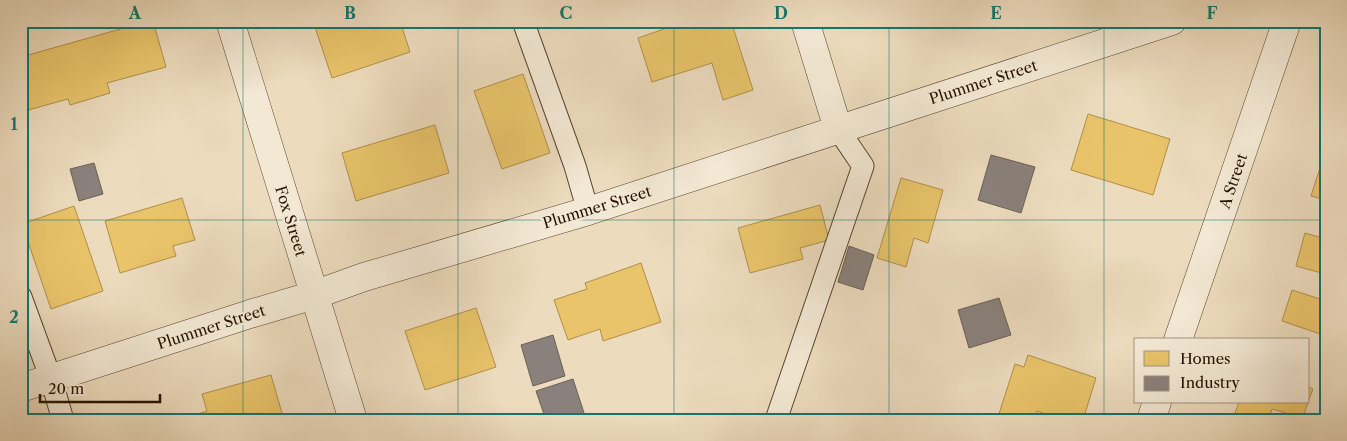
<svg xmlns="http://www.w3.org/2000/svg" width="1347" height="441" font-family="'Libre Caslon Text',serif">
  <rect width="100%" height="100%" fill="#ecdbbd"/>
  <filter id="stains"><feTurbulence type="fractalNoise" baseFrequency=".004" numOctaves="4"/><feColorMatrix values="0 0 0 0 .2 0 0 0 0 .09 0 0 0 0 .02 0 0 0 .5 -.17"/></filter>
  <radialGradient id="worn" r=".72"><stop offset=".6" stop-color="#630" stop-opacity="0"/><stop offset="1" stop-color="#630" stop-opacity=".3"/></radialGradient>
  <g fill="#e9c46a" stroke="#ae8f4a">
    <polygon points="149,21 153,21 166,67 107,83 110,93 70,105 68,99 21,112 21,57"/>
    <polygon points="313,21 400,21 410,52 332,78"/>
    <polygon points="687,21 731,21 753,90 723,100 712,63 652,82 638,38"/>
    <polygon points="523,74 550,153 502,169 474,91"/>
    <polygon points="1088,114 1170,139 1153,195 1071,170"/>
    <polygon points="435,125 449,173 356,201 342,153"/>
    <polygon points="1325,152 1326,153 1326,200 1311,196"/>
    <polygon points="901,178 943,190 928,243 914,238 906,267 877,258"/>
    <polygon points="182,198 195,240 173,246 176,256 120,273 105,221"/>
    <polygon points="820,205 829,240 800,248 803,259 750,273 738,228"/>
    <polygon points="74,206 103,291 51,309 22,224"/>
    <polygon points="1305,233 1326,239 1326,285 1322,284 1325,274 1296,266"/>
    <polygon points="641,263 661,322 603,341 600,329 568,340 554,300 587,289 585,283"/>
    <polygon points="1292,290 1326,301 1326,336 1282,321"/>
    <polygon points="476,308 496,367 425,390 405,331"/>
    <polygon points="1028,355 1096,378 1083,420 1062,420 1037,411 1034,420 997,420 1015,364 1024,367"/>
    <polygon points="271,375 284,420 200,420 198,414 207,411 202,394"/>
    <polygon points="1308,387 1313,389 1308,402"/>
    <polygon points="1239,402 1308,402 1303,418 1272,409 1269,420 1248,420 1234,416"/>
  </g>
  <g fill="#8a817c" stroke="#6b6057">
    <polygon points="991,155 1035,167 1021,213 978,200"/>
    <polygon points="94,163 103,194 79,201 70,169"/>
    <polygon points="21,194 28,218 21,220"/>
    <polygon points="849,246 874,255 863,290 838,282"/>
    <polygon points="999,298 1011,335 969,348 958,310"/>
    <polygon points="553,335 565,376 533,386 521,345"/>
    <polygon points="573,379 585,416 572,420 546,420 536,391"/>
  </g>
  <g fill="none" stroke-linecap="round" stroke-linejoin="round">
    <g stroke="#56452f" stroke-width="23">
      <g id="service">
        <polyline points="523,21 575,166 588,211"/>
        <polyline points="21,297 51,379 63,420"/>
        <polyline points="776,420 863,166 838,129"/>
      </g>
    </g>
    <g stroke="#56452f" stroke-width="29">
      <g id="minor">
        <polyline points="230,21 353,420"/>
        <polyline points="805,21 838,129"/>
        <polyline points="21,388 250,314 314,295 364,277 588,211 1172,21"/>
      </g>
    </g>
    <g stroke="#56452f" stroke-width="29">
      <g id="tertiary">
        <polyline points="1178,340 1287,21"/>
        <polyline points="1151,420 1157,402"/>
      </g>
    </g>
    <use href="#service" stroke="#f3e8d4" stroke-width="21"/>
    <use href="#minor" stroke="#f3e8d4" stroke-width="28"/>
    <use href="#tertiary" stroke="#f3e8d4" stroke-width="28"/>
  </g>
  <path fill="none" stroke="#0f766e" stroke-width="1" stroke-opacity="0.55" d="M243,21V420M458,21V420M674,21V420M889,21V420M1104,21V420M21,220H1326"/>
  <g text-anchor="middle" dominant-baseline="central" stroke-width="5" stroke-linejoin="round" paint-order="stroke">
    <g font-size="15" fill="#241300" stroke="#f3e8d4">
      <text transform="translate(983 82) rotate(-18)">Plummer Street</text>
      <text transform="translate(1233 181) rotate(-71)">A Street</text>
      <text transform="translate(597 207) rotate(-17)">Plummer Street</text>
      <text transform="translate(291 221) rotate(73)">Fox Street</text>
      <text transform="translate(211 327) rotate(-18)">Plummer Street</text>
    </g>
  </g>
  <rect width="1347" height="441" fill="none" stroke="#ecdbbd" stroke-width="55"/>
  <rect x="1134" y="338" width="175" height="65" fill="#f3e8d4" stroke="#a0937f"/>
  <rect x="1144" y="351" width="25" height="15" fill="#e9c46a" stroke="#a0937f"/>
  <text x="1180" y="364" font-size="15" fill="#241300">Homes</text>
  <rect x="1144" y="376" width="25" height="15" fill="#8a817c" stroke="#a0937f"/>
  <text x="1180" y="388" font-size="15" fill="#241300">Industry</text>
  <path d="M40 394v8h120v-8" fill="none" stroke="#241300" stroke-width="2.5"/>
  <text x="48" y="394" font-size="15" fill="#241300" stroke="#f3e8d4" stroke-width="4" paint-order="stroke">20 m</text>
  <rect x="28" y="28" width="1292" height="386" fill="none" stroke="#0f766e" stroke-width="2"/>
  <g font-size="16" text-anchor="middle" font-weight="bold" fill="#0f766e">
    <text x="135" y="19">A</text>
    <text x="350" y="19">B</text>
    <text x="566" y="19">C</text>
    <text x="781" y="19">D</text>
    <text x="996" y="19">E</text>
    <text x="1212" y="19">F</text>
    <text x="14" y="130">1</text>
    <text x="14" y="323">2</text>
  </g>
  <rect width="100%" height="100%" filter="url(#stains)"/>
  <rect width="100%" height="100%" fill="url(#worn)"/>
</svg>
